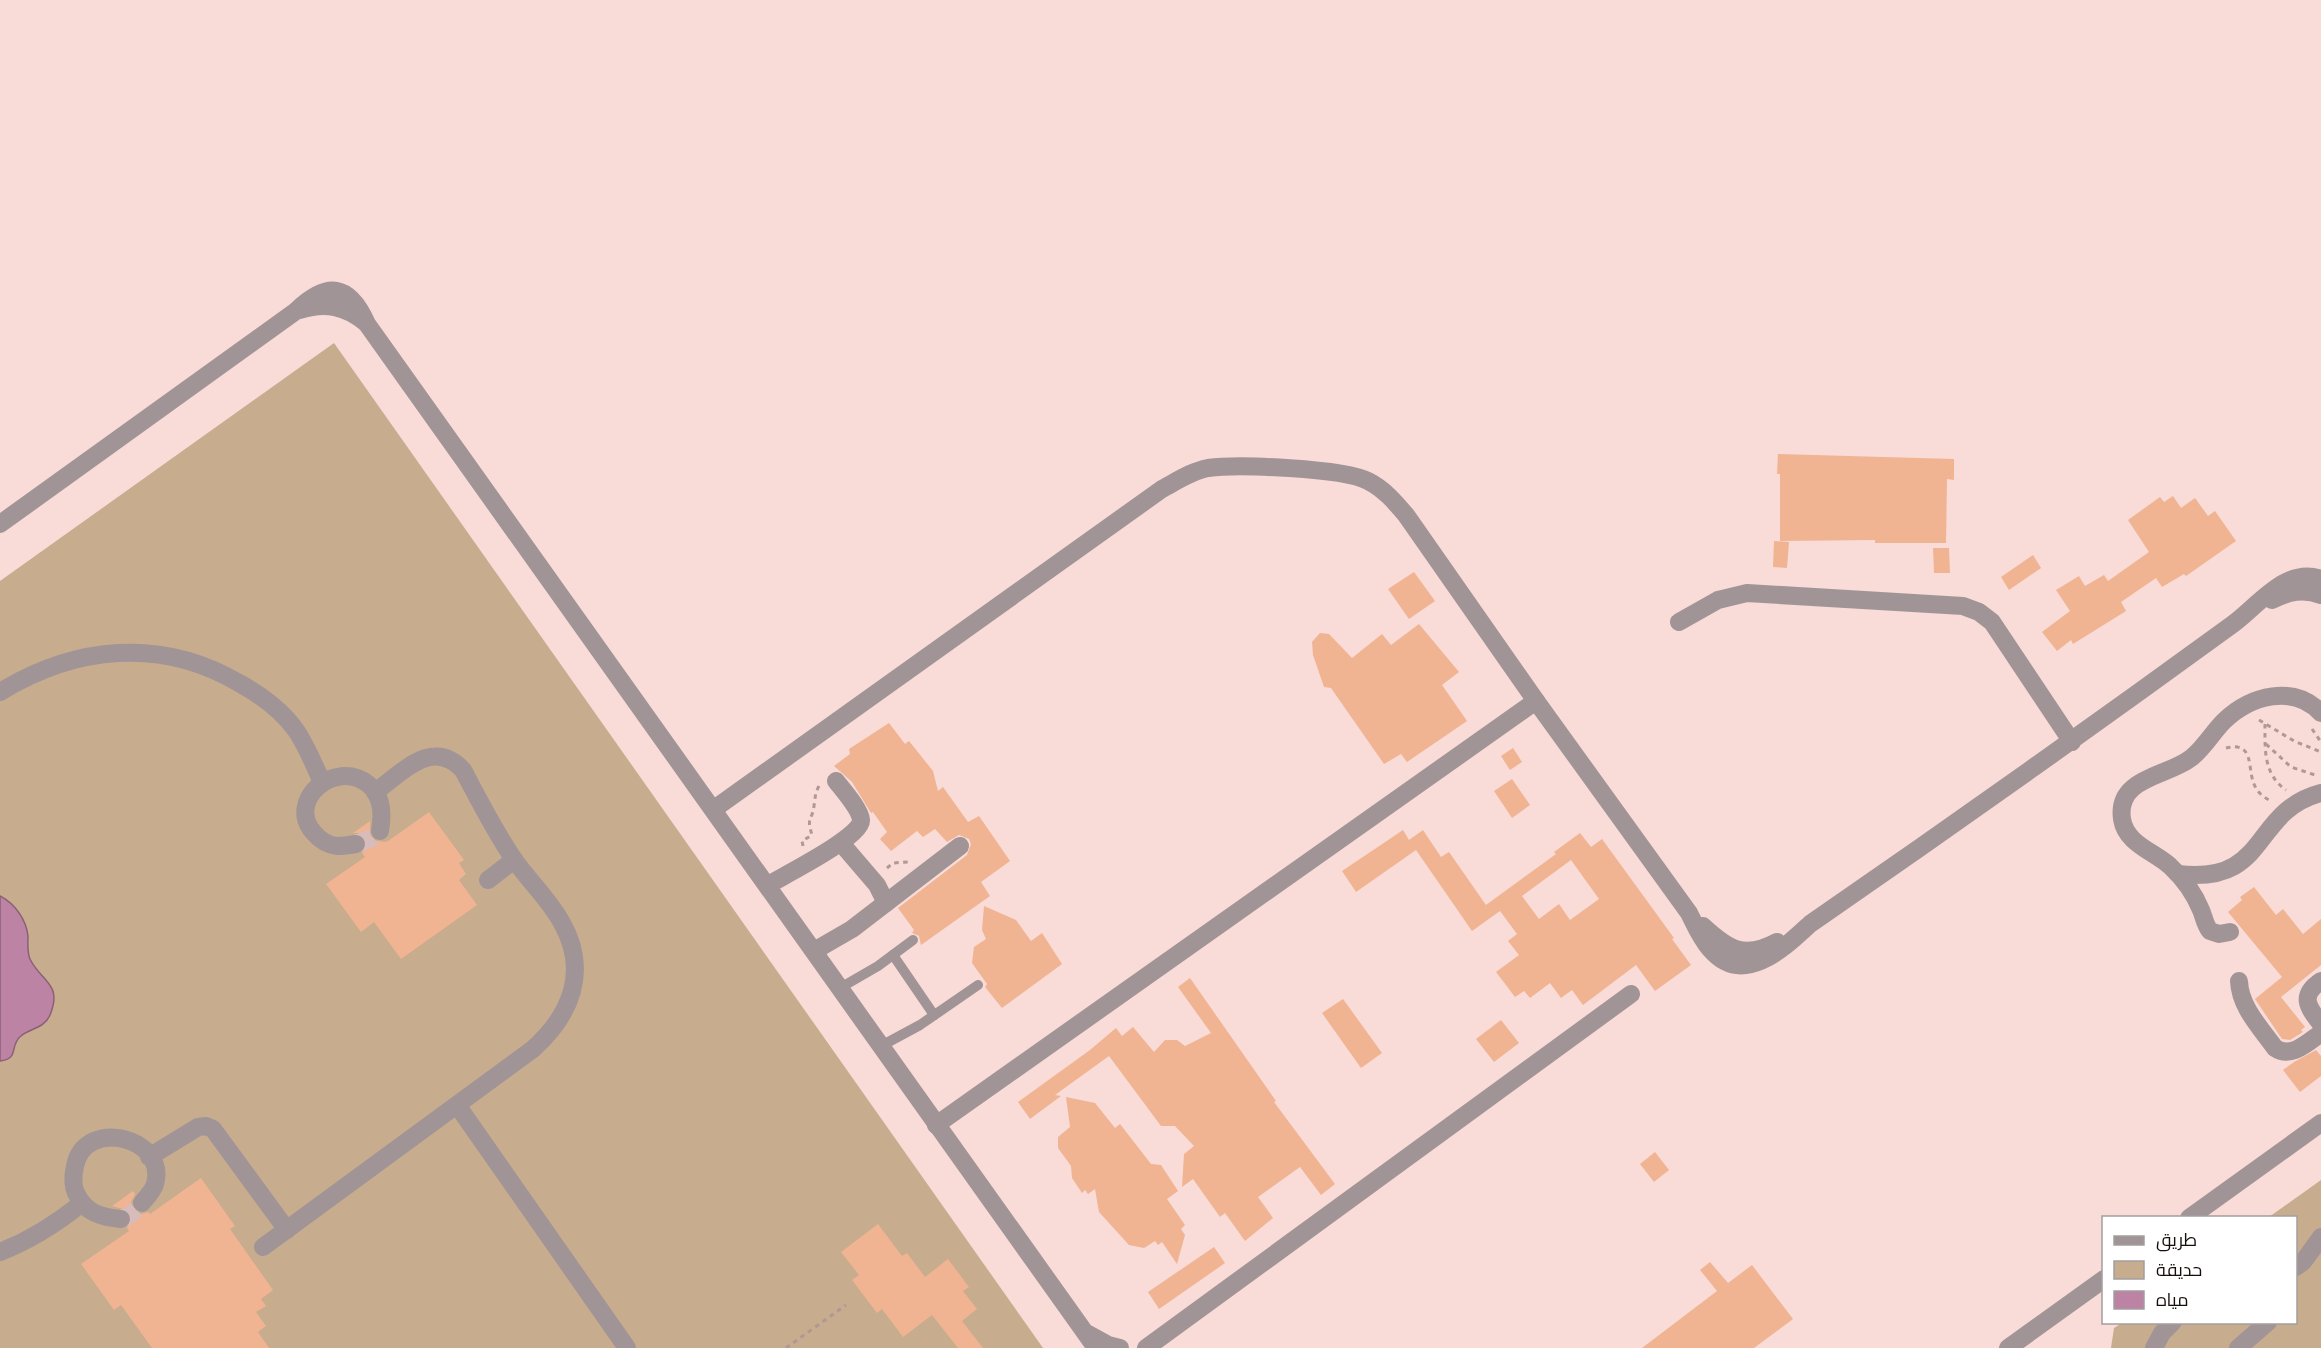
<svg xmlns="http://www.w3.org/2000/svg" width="2321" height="1348" font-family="'Fira Sans',Cairo,sans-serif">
  <rect width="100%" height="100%" fill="#f9dbd7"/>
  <g fill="#c7ac8e">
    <polygon points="334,343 1043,1348 0,1348 0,581"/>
    <polygon points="2321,1180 2321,1348 2111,1348 2114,1328 2122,1323 2296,1322 2296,1218 2269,1217"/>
  </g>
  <path fill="#bc83a4" stroke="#8a6076" stroke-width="1.5" d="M0,896C15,904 26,919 28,936C28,944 27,952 30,959C41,982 63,983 50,1015C44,1029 30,1028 21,1036C9,1045 20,1059 0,1061Z"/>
  <g fill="#f0b493" fill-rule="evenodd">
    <polygon points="1778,454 1954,459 1954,480 1947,479 1946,543 1875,543 1875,540 1780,541 1780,474 1777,474"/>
    <polygon points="2173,496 2181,508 2195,498 2208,516 2215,511 2236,541 2186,576 2184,574 2162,587 2156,578 2121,602 2126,611 2073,644 2071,640 2057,651 2042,632 2070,611 2056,590 2079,576 2085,586 2104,575 2108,581 2149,552 2128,520 2160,497 2164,502"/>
    <polygon points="1774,541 1789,542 1787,568 1773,567"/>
    <polygon points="1933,548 1949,548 1950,573 1934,573"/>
    <polygon points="2033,555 2041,568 2009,590 2001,577"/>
    <polygon points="1414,572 1435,601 1409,619 1388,589"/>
    <polygon points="1419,624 1459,672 1442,685 1467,721 1407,762 1401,754 1384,764 1331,688 1324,687 1313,655 1312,642 1320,633 1329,634 1352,658 1382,634 1391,645"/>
    <polygon points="889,723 905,744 909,741 933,771 938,791 943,787 968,822 979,816 1010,861 981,882 990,896 921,945 919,936 912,933 914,930 898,908 967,855 971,844 969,839 959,835 947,842 935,829 923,837 917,831 891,851 880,839 887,832 873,812 871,813 852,782 834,766 850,754 849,749"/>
    <polygon points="1513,748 1522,762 1510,770 1501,756"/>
    <polygon points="1512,779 1530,805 1512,818 1494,791"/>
    <polygon points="429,812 464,860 459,863 466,874 459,880 477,905 401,959 374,922 361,932 326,884 365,857 362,853 367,847 365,837 359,833 353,833 370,821 370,836 374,840 384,842 388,841"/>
    <path d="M1403,830L1409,840L1423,830L1441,857L1449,852L1486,905L1556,854L1554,852L1580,833L1591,847L1602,839L1674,938L1672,939L1691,965L1655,991L1636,965L1583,1005L1572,990L1561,998L1550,983L1530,998L1524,991L1515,997L1496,972L1519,955L1508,941L1517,934L1500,911L1472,931L1416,850L1356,892L1342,871ZM1571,860L1599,899L1570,920L1559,904L1539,919L1522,896Z"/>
    <polygon points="2254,887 2276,915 2283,909 2303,934 2321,919 2321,965 2281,997 2305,1027 2301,1030 2303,1032 2290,1040 2282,1039 2255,999 2282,977 2228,912 2242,900 2240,897"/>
    <polygon points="984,906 1016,920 1031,941 1042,933 1062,964 1002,1008 985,987 987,984 972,963 974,947 986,939 982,930"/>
    <polygon points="1190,978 1276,1101 1274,1102 1335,1184 1321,1195 1300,1167 1258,1197 1273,1218 1245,1241 1225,1213 1220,1217 1193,1179 1182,1187 1184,1154 1194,1146 1175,1126 1161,1126 1109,1056 1055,1095 1061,1096 1030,1119 1018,1102 1090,1050 1116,1028 1122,1036 1133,1027 1154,1052 1165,1040 1177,1040 1185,1046 1211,1033 1178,987"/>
    <polygon points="1343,999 1382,1053 1361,1068 1322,1013"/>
    <polygon points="1501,1020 1519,1043 1494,1062 1476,1039"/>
    <polygon points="2316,1050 2321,1056 2321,1076 2300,1092 2283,1070 2294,1062"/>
    <polygon points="1066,1097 1095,1103 1115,1128 1120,1124 1151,1164 1161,1165 1178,1191 1167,1199 1185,1225 1181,1229 1185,1235 1177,1264 1162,1242 1158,1245 1155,1241 1144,1248 1129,1245 1099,1212 1095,1189 1088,1194 1085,1190 1082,1193 1072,1178 1071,1166 1058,1148 1058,1137 1070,1127"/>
    <polygon points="1655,1152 1669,1170 1654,1182 1640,1164"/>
    <polygon points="201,1178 235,1226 230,1229 273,1290 261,1299 266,1306 256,1312 266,1326 258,1332 269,1348 152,1348 121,1305 114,1310 81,1264 129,1231 127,1228 132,1221 131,1214 127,1210 112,1206 133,1191 135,1194 131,1202 134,1211 141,1214 148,1212 150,1214"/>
    <polygon points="878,1224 902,1256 907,1253 925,1277 948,1259 969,1287 963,1291 977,1309 962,1321 983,1348 958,1348 932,1315 903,1337 882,1309 877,1313 852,1280 859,1275 841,1252"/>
    <polygon points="1214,1247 1225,1263 1159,1309 1148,1292"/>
    <polygon points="1710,1262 1728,1283 1752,1265 1793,1319 1754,1348 1642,1348 1717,1291 1700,1270"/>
  </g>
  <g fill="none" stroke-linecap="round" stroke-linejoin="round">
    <g stroke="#d7bcb9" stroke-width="18" stroke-dasharray="18 9" stroke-linecap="butt">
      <polyline points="356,844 372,838 380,831"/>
      <polyline points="121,1219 130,1215 142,1203"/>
    </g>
    <g stroke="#af9895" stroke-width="3" stroke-dasharray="4.5 4.5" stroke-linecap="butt">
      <polyline points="2259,720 2294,741 2321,752"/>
      <path d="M2265,724C2265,749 2263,774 2286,790"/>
      <polyline points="2312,729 2321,742"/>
      <polyline points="2266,744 2291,767 2315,775"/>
      <path d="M2226,748C2255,741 2247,768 2254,784C2257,792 2263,797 2271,801"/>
      <path d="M803,846L802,841L812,835C806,815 812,822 814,806C815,799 815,793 819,786"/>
      <polyline points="887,868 893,863 908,862"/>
      <polyline points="786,1348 846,1305"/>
    </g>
    <g stroke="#a19496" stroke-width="10">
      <polyline points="893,955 934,1015"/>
      <polyline points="840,988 878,966 913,940"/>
      <polyline points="881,1046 920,1025 978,985"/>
    </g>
    <g stroke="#a19496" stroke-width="18">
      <path d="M300,310C325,302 346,306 366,323"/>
      <path d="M0,524L296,311C327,281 349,283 367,324L1096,1348"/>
      <path d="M2272,600C2288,592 2303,588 2321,595"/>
      <polyline points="1679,622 1718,600 1747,593 1963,606 1979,612 1992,622 2072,742"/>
      <path d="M0,692C75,646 161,637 239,683C259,694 281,710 295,729C306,744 314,765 322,782"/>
      <path d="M714,809L1162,489C1177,481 1192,471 1208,468C1237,464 1343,468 1368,481C1384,489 1395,502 1406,515L1536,701L1689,913C1695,925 1701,939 1710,949C1743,988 1784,948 1810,924C1952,826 2093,726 2233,624C2258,606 2286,566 2321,579"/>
      <polyline points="841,843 877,885 886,903"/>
      <path d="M356,844C350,845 343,846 337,846C327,845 320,840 314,833C285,801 335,758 368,784C382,795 383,814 380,831"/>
      <path d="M2178,874C2270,885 2250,812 2321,793"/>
      <polyline points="488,880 514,860"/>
      <path d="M768,885C783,876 863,836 861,820C860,809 843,790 836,781"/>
      <path d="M1703,926C1728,949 1744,960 1777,942"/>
      <path d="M2230,932L2219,934L2210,931C2205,925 2204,917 2201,910C2194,893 2183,878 2170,866C2153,851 2126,844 2122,819C2116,777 2167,777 2191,758C2204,748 2212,733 2224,721C2251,695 2294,684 2321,713"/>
      <polyline points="814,951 852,929 960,846"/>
      <path d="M2239,981C2240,1007 2260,1027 2275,1048C2291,1059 2307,1043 2321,1033"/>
      <path d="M2321,981C2299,996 2308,1007 2321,1024"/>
      <polyline points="457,1105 627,1348"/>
      <polyline points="936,1125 1536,701"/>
      <polyline points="149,1157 198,1127 206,1126 213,1129 287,1230"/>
      <polyline points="2189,1218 2321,1123"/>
      <path d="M121,1219C101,1217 85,1213 76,1193C72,1185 73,1175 75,1166C85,1116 168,1138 155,1184C153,1191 146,1198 142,1203"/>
      <path d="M263,1247L533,1049C571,1015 589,971 562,923C549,899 528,880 513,858C494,830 479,800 463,770C433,737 403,772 375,792"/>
      <path d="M0,1252C31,1240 56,1224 82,1203"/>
      <polyline points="2296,1267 2303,1262 2321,1237"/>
      <polyline points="1088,1334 1108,1345 1120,1348"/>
      <polyline points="1146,1348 1631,994"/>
      <polyline points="2008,1348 2104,1279"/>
      <polyline points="2154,1348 2162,1333 2173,1322"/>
      <polyline points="2238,1348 2268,1322"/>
    </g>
  </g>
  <rect x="2102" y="1216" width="195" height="108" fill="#ffffff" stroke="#a29e9e" stroke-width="1.5"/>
  <rect x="2114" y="1236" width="30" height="9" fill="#a19496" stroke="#a29e9e" stroke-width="1.5"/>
  <text x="2156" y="1246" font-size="18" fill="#170d0c">طريق</text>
  <rect x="2114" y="1261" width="30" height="18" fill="#c7ac8e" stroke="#a29e9e" stroke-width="1.5"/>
  <text x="2156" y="1276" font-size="18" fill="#170d0c">حديقة</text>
  <rect x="2114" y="1291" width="30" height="18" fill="#bc83a4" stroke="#a29e9e" stroke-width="1.5"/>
  <text x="2156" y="1306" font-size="18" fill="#170d0c">مياه</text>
</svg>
